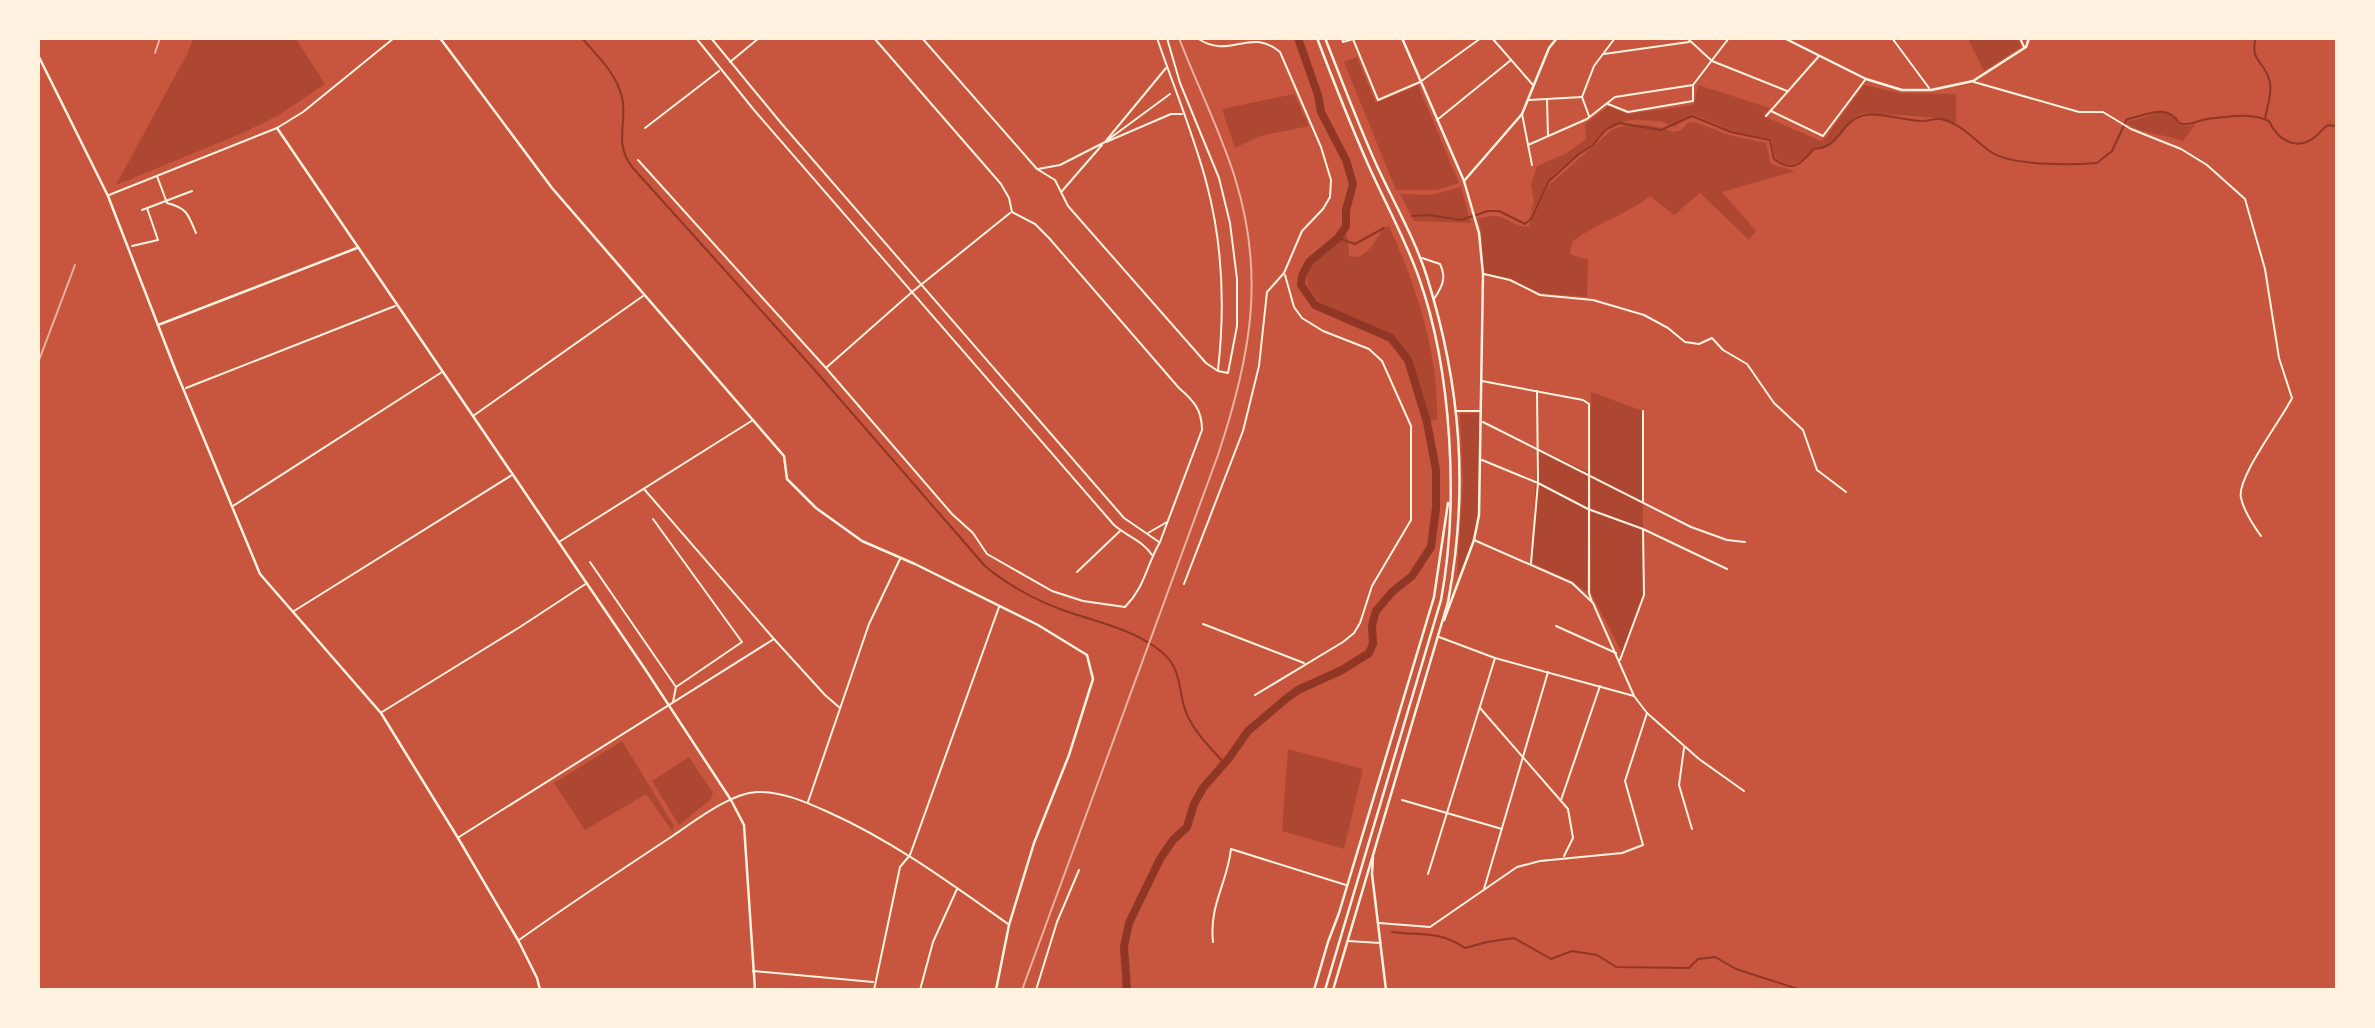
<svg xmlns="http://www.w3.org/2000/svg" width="2375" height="1028" font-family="'Open Sans',sans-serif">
  <rect width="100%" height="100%" fill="#c8553d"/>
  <g fill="#ae4732">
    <polygon points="193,39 296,39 325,84 279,115 245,132 116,185 187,54"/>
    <polygon points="1968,39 2018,39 2021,47 1984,71"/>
    <polygon points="1357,57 1376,103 1418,85 1459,183 1437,190 1396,190 1344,62"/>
    <path d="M1698,85L1770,108L1763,116L1821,141L1826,137L1864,85L1900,93L1956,94V123C1937,115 1886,115 1862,113C1841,123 1839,147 1814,148C1806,157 1785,176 1776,157C1773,152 1773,144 1772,139L1732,131L1693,114L1684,118L1675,127L1660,121L1630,120L1605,128L1590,146L1553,175L1529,217L1534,203L1531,185L1537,166L1567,153L1586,139L1585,124L1609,106L1627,114L1694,105Z"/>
    <polygon points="1294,94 1309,126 1260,136 1235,148 1222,109"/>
    <path d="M2164,112L2175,117L2178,124L2187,126L2196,124L2183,141C2164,134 2143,134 2127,124L2128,121C2142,119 2151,113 2164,112Z"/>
    <path d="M1694,122L1729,135L1766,143L1771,164L1795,171L1722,192L1756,231L1749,240L1700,193L1674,215L1650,196C1626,215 1596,223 1572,242L1570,254L1588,260L1587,297L1540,293L1511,279L1483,273L1482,236L1478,219C1506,210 1504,224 1528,227L1549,185L1613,129C1634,122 1654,124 1674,132L1681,130L1688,123Z"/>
    <polygon points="1461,187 1471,223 1414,221 1400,194 1431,195"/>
    <path d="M1389,226C1416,285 1439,354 1437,420L1430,421L1418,393L1415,371L1396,337L1319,302L1308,287L1306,270L1342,228L1348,238L1349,256C1366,262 1374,241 1384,228Z"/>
    <polygon points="1591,392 1643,411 1643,595 1622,653 1591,593"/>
    <path d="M1479,413C1479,467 1487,529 1457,577L1463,482L1460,414Z"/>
    <polygon points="1537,449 1588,472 1587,591 1585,591 1572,581 1532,563"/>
    <polygon points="622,741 674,826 672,831 646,794 585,830 554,783"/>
    <polygon points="1288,749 1363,769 1344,849 1282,831"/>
    <polygon points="689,757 713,793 710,800 679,825 652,781"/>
  </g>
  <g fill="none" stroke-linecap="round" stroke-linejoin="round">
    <g stroke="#8f3625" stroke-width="2">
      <path d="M582,38C598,57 616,73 622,97C628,123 613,141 632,167L812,367L985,566C1005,583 1035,600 1060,609C1095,622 1133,628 1163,653C1184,671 1177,695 1188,717C1197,735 1211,748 1224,763"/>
      <path d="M2256,38C2249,60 2265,63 2269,79C2273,91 2267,107 2265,119"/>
      <path d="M1412,216L1429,215L1461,220L1488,211H1499L1525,224L1531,219L1549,181L1579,154L1592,146L1605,130L1619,123L1661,130L1692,116L1731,132L1770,140L1774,159C1793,174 1801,163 1814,149C1840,148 1840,123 1861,116C1873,111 1906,120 1920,121C1927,122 1934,118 1941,119C1961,123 1975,141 1991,152C2012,166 2071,165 2097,163L2112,151L2127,119C2145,116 2167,102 2179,123C2190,126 2196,121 2207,119C2227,117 2250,112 2269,121C2277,139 2296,152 2315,137C2320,133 2322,129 2328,125L2336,126"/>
      <polyline points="1338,238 1355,244 1384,228"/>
      <path d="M1392,932C1423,936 1437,930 1465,948L1487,942L1514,938L1551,959L1572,951L1597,955L1616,967L1689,968L1698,959L1715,957L1736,969L1801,990"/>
    </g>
    <polyline stroke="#8f3625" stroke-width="8" points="1127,990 1124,947 1129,923 1160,859 1173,840 1187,827 1194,804 1203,788 1229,758 1248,731 1287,698 1298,690 1342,670 1369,653 1373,644 1372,625 1376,611 1392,592 1412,576 1431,547 1436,508 1436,470 1427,422 1408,360 1391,338 1315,305 1301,285 1302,276 1309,262 1338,238 1346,226 1346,210 1353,184 1346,160 1321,112 1318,95 1298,38"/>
    <g stroke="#fff3e0" stroke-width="2">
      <path d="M696,38L754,110L1114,525C1128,537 1142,540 1152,555"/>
      <polyline points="711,38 781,123 1124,518 1159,542"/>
      <polyline points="922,38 1037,169 1055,180 1068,206 1206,363 1218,371 1228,373 1237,326 1237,279 1230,223 1219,178 1180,83 1167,38"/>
      <path d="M1157,38C1173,85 1195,138 1207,185C1223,246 1225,308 1218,370"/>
      <polyline points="1342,38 1343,42 1353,39 1378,100 1420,82 1481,38"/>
      <polyline points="1492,38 1533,85"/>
      <polyline points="1687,38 1712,61 1787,91"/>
      <polyline points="1892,38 1929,88"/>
      <polyline points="2020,38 2024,47"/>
      <polyline points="1604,54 1689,42"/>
      <polyline points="730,62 759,38"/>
      <path d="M1974,82L2079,112H2103L2131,129L2181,149L2207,165L2245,199L2265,269L2279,358L2292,398C2282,419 2236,478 2241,498C2244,511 2253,525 2261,536"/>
      <polyline points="1547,99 1548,136"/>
      <polyline points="1529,100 1582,97"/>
      <polyline points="1608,104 1628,112 1693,101 1693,86"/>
      <polyline points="1771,111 1823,136 1865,80"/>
      <polyline points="1522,114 1532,165"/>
      <polyline points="1589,116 1582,97 1594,66 1615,38"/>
      <polyline points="1766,116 1819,56"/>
      <polyline points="1437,120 1511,60"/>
      <polyline points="645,128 719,71"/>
      <polyline points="1109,139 1170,94"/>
      <polyline points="1106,142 1171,114 1182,114"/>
      <polyline points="1528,145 1587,119 1615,97 1693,85 1729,38"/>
      <path d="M638,160L826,368L952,514L973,533L987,554L1052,591L1083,601L1125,607C1145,587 1146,566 1160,542L1202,430C1202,410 1194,401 1179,388L1049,238L1035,224L1012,212L1009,198L1001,184L874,38"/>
      <polyline points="1038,169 1060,165 1105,142 1166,68"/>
      <path d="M157,176L167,203C187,208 188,214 196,233"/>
      <polyline points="1062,191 1102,145"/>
      <polyline points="109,195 277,128 303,112 394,38"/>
      <polyline points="142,210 192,191"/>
      <polyline points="132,246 158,240 147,208"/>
      <path d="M1422,258L1440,264C1447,278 1442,287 1434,299"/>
      <polyline points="1484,274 1510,280 1540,295 1593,300 1644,315 1668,328 1685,342 1699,344 1712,338 1723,350 1747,364 1774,403 1803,430 1817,470 1846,492"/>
      <polyline points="827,367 912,292 1010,213"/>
      <polyline points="1482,381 1583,400 1589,404 1589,593 1592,602"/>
      <polyline points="186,388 395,306"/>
      <polyline points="1457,411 1480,411"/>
      <polyline points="1643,411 1643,501"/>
      <polyline points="473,416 643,296"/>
      <polyline points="1483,422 1691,527 1727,540 1745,542"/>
      <polyline points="1482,460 1538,483 1588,509 1643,529 1727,569"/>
      <polyline points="644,489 774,639 825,695 840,708"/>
      <polyline points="233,506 442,372"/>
      <polyline points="1148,533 1167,522"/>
      <polyline points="1474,540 1572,583 1593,603 1634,696 1647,713 1699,759 1744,791"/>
      <polyline points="559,542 753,420"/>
      <polyline points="590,562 676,687 742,642 653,519"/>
      <polyline points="1531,563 1538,483 1537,391"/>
      <polyline points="1077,572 1120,531"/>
      <path d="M1184,584L1243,431L1259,366L1267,292L1284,273L1302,231L1323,209L1330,197L1331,180L1321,147L1280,52C1249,26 1231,61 1197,38"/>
      <polyline points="294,611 512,475"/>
      <polyline points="1203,624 1304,663"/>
      <polyline points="1556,626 1616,653"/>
      <polyline points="1439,637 1495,658 1634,696"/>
      <polyline points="1620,660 1644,595 1643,530"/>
      <polyline points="1255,695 1343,642 1354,633 1360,623 1372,586 1411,520 1411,426 1382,361 1369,349 1323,331 1302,318 1294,307 1285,275"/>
      <polyline points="673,702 676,687"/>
      <polyline points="1480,708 1568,809 1573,838 1564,856"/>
      <polyline points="382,712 520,627 587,583"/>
      <polyline points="1684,748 1679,785 1692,829"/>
      <polyline points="1402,800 1502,829"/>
      <polyline points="1561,800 1600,686"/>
      <polyline points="808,802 869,624 900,559"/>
      <polyline points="459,837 774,639"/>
      <polyline points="1428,874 1495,658"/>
      <polyline points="1484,889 1548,672"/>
      <polyline points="1379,923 1430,927 1517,867 1540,861 1622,853 1643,845 1625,781 1647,713"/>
      <path d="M519,940C568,905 618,872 668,839C691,824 729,793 757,792C781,791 806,802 828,812C893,841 950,883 1008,924"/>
      <polyline points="1348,941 1380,943"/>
      <path d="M1213,942C1209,905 1227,884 1231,849L1346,885"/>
      <polyline points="753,971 873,982"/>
      <polyline points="874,990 900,867 910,855 999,607"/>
      <polyline points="920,990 933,942 957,889"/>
      <polyline points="1036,990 1057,922 1079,870"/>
    </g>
    <g stroke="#fff3e0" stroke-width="2.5">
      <polyline points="440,38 552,188 784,456 787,479 816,508 862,541 915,564 1038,625 1087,655 1093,679 1069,755 1034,843 1009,925 996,990"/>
      <polyline points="1784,38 1866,79 1902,90 1931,90 1973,81 2026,47 2029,38"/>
      <polyline points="38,55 108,196 175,369 260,574 381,713 458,838 518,940 537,978 540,990"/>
      <polyline points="277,128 645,669 731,800 744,825 755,990"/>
      <polyline points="158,325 357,248"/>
    </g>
    <g stroke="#fff3e0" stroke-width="2.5">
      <polyline points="1402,38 1464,181 1479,233 1483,274 1479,515 1474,540"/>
      <polyline points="1464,181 1522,114 1549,48 1557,38"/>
      <polyline points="1373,857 1372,874 1386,990"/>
    </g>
    <g stroke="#fff3e0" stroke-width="2.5">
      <path d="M1317,38C1333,80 1349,121 1367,162C1384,201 1405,238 1419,278C1452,371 1459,504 1441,600L1325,990"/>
      <path d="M1325,38C1342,81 1358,124 1377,166C1394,203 1415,239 1427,277C1461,386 1469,490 1448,602L1333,990"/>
      <polyline points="1444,620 1474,540"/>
      <polyline points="1314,990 1328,942 1339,913 1434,597 1448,503"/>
    </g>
    <g stroke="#e9b49f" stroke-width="2">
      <polyline points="155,53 160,38"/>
      <polyline points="38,363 75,265"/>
      <path d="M1022,990L1218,455C1250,359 1266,277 1235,178C1220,130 1197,85 1179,38"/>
    </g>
  </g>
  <rect width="2375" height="1028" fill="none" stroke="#fff3e0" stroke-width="80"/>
</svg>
